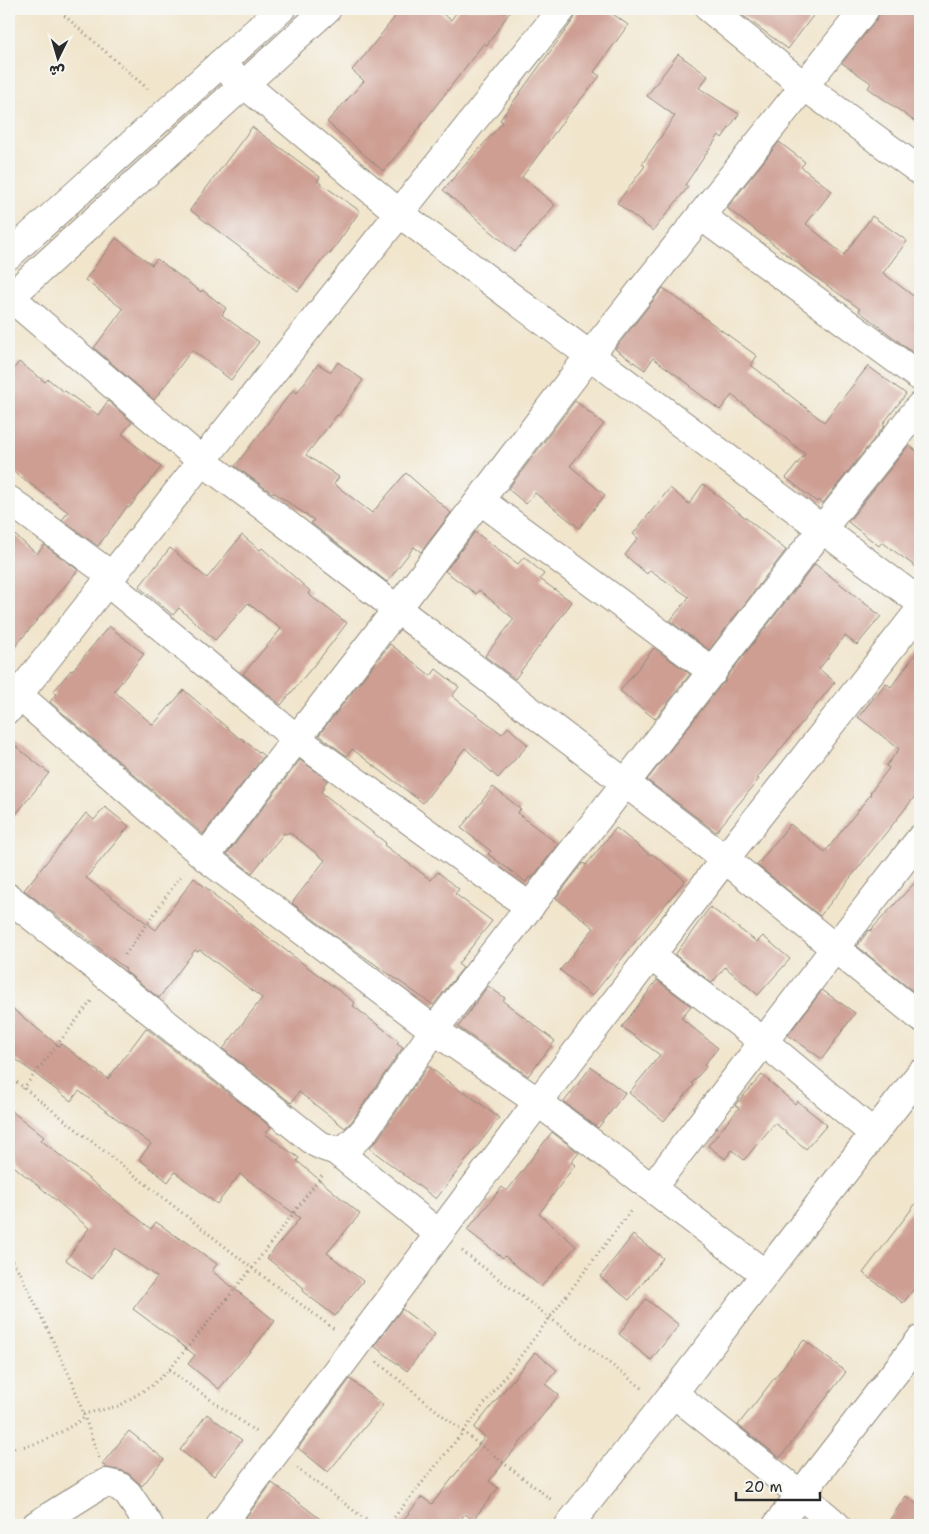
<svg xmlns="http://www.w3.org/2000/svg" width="929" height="1534" font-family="'Shantell Sans','Playpen Sans Arabic',sans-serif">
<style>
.building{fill:#ce9e93}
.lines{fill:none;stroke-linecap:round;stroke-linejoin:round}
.minor-casing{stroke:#8e887c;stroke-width:30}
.path{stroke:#8e887c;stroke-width:3;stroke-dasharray:1 4;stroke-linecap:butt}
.minor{stroke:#fff;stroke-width:28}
</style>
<rect width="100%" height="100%" fill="#f6f6f2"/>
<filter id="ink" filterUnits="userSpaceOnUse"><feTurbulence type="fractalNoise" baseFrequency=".02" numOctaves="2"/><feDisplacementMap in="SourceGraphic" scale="10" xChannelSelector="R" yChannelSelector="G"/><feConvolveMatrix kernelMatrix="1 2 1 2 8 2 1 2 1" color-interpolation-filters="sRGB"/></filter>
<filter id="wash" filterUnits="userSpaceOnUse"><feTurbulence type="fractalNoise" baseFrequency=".0096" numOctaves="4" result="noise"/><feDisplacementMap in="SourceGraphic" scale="20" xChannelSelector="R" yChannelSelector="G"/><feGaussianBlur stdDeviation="1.12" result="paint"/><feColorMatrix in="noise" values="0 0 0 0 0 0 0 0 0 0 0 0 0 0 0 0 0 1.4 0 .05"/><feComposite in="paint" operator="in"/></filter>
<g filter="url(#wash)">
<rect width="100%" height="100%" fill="#f1e5cc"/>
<g id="blocks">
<!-- building -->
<g class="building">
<path d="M 401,9 L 436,9 L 451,20 L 459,9 L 512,9 L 487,45 L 484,43 L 415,133 L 416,133 L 383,171 L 327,122 L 364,81 L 352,70 L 365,55 Z"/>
<path d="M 577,9 L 606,9 L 628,25 L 594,72 L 600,76 L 567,116 L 522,177 L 555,205 L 515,252 L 443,190 L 503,122 L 500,120 L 574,19 Z"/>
<path d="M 734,9 L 818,9 L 788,49 Z"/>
<path d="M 880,9 L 920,9 L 920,125 L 868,88 L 871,83 L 842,63 L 877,19 Z"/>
<path d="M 678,54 L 708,76 L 699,88 L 739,114 L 722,138 L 719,135 L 685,185 L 688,187 L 653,231 L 617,203 L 645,166 L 642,164 L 675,116 L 647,96 Z"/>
<path d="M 252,127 L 320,177 L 317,181 L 360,211 L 330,254 L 328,253 L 298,291 L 190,210 Z"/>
<path d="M 779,142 L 805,162 L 801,167 L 832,191 L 806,224 L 844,255 L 872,216 L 907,241 L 883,273 L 920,301 L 920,358 L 859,311 L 860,309 L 817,278 L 727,208 Z"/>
<path d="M 116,238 L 152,265 L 157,259 L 201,292 L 202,290 L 226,308 L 222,315 L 259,342 L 231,380 L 192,350 L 154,400 L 94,348 L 123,309 L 85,280 Z"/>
<path d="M 663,288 L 757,356 L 751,365 L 824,422 L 868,366 L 906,394 L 883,424 L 885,425 L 823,503 L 818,500 L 817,502 L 786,478 L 805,454 L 732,395 L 720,410 L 689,386 L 690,385 L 653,358 L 645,370 L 615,349 Z"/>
<path d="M 19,362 L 45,382 L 48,379 L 64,392 L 65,391 L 98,415 L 108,401 L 132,422 L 122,434 L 161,467 L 129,508 L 127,507 L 98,546 L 62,520 L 68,512 L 9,468 L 9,375 Z"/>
<path d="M 338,362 L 363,380 L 338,416 L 337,415 L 306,455 L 339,477 L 334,484 L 372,513 L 406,473 L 451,513 L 421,552 L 414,547 L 387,582 L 311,523 L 314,520 L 273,492 L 272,493 L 235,466 L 293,390 L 297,393 L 318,364 L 331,372 Z"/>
<path d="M 575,401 L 604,424 L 570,466 L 605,495 L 579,528 L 535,493 L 526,504 L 508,489 Z"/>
<path d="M 909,445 L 920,454 L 920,570 L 882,542 L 879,546 L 848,522 Z"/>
<path d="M 703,484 L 786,550 L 709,650 L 670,621 L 689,597 L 650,570 L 647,574 L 625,555 L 638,538 L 633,534 L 670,488 L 689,504 Z"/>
<path d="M 9,530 L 37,554 L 44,545 L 78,570 L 9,654 Z"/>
<path d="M 475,532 L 518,564 L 524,557 L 544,574 L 540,579 L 572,602 L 515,679 L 485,656 L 514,619 L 479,590 L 476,594 L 445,571 Z"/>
<path d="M 242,535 L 260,550 L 262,548 L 310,591 L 308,594 L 347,623 L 324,653 L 281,705 L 243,674 L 281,629 L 248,603 L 215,640 L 179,608 L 173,615 L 139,587 L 170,548 L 207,578 Z"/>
<path d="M 815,564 L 881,616 L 857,645 L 845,636 L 819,669 L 835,682 L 757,778 L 759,779 L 716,832 L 647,780 L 721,685 L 725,682 L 727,677 Z"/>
<path d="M 109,626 L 144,654 L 114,691 L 153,725 L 184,690 L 240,739 L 241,738 L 264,756 L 203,834 L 50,702 L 56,694 L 53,692 L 71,670 L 72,671 Z"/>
<path d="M 390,644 L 431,676 L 436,669 L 459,687 L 452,696 L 502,734 L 508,727 L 528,745 L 498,778 L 465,748 L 423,803 L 352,749 L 347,756 L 319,735 Z"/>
<path d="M 654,648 L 690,674 L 655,719 L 620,691 Z"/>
<path d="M 920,648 L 920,790 L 820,916 L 757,865 L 790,824 L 825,852 L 871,794 L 870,793 L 889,768 L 886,766 L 899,749 L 858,717 L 886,683 L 891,687 Z"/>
<path d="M 9,741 L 49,773 L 9,823 Z"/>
<path d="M 300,760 L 328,780 L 323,786 L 325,787 L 321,792 L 386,843 L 384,845 L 431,880 L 438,872 L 459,889 L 455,894 L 492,921 L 458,964 L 463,968 L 433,1005 L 342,941 L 292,903 L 325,860 L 289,832 L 287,834 L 284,833 L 252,873 L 227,854 Z"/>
<path d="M 493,787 L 521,809 L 517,813 L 558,844 L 532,878 L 530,876 L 526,882 L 488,854 L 491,851 L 461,828 Z"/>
<path d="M 105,807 L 129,826 L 86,878 L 156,930 L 194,878 L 215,895 L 214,896 L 355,1003 L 353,1006 L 399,1041 L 397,1043 L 403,1047 L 352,1121 L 345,1128 L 299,1092 L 291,1103 L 223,1049 L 262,998 L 200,950 L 198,952 L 195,950 L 159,998 L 125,971 L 126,969 L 24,890 L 86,813 L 94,820 Z"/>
<path d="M 616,828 L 650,855 L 652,854 L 685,880 L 592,996 L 560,970 L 594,928 L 556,898 L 583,863 L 586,865 Z"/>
<path d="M 920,877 L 920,997 L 857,946 L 869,930 L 870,931 Z"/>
<path d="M 710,907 L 757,942 L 763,936 L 790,959 L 758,995 L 725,967 L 712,983 L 675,955 Z"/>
<path d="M 657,980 L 691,1006 L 681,1018 L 718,1048 L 704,1065 L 706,1067 L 692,1083 L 694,1085 L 664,1121 L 629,1093 L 660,1055 L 622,1027 Z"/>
<path d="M 488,986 L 505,998 L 503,1001 L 555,1041 L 528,1076 L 458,1027 Z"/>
<path d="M 822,990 L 855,1013 L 822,1059 L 788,1035 Z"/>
<path d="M 9,1006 L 59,1046 L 61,1044 L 108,1079 L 146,1028 L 271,1127 L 265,1134 L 299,1158 L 297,1161 L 360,1214 L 327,1253 L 363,1281 L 335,1316 L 302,1291 L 304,1288 L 267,1258 L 300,1218 L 240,1174 L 217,1204 L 175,1172 L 168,1182 L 139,1159 L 151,1144 L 79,1091 L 71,1101 L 9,1054 Z"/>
<path d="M 428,1066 L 463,1093 L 464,1091 L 499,1118 L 436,1199 L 369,1148 L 377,1140 Z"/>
<path d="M 591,1067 L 625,1093 L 598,1128 L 564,1102 Z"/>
<path d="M 762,1075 L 795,1104 L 797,1101 L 827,1125 L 806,1149 L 775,1123 L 744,1160 L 732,1150 L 725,1159 L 708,1146 L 739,1108 L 735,1105 Z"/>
<path d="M 9,1109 L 44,1137 L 41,1140 L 151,1229 L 156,1222 L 183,1241 L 184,1240 L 217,1264 L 212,1271 L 275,1321 L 219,1389 L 188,1364 L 195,1355 L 133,1309 L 157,1277 L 115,1248 L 92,1279 L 66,1260 L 89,1228 L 28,1177 L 28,1178 L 9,1162 Z"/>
<path d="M 552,1132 L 579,1153 L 571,1162 L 575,1165 L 539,1214 L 576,1246 L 541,1287 L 505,1256 L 503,1258 L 467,1230 L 502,1187 L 507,1191 Z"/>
<path d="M 920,1198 L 920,1281 L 903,1303 L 863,1273 Z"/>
<path d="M 633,1235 L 663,1258 L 629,1300 L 600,1277 Z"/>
<path d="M 646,1299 L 679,1325 L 651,1360 L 619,1334 Z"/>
<path d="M 402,1309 L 435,1334 L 407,1371 L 374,1346 Z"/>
<path d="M 804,1340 L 846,1372 L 780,1458 L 738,1425 Z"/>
<path d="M 535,1352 L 557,1370 L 545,1384 L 559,1395 L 489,1481 L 498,1488 L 473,1520 L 465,1514 L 457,1524 L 458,1525 L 399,1525 L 422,1497 L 432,1504 L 485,1437 L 474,1428 Z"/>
<path d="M 350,1379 L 383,1405 L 328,1472 L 298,1448 Z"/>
<path d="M 207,1414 L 242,1440 L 214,1476 L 180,1450 Z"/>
<path d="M 129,1431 L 164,1459 L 142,1486 L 129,1474 L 123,1471 L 107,1468 L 102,1464 Z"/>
<path d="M 272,1483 L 306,1508 L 328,1525 L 240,1525 Z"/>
<path d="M 906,1496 L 920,1506 L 920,1525 L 886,1525 Z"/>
</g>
</g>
</g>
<g filter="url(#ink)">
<use href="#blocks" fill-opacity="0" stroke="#8e887c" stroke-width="1"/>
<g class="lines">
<!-- minor casing -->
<g class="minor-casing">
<g id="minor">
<path d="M 710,9 L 804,86 L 920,171"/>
<path d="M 220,64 L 399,213 L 920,602"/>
<path d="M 701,216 L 920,377"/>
<path d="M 9,255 L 281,9"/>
<path d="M 9,296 L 202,461 L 263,506 L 397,609 L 725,859 L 920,1017"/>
<path d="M 9,298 L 327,9"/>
<path d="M 9,500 L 112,576"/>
<path d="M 480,500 L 713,672"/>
<path d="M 107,582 L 297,739 L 530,907"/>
<path d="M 9,687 L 205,857 L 434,1030 L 538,1102 L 765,1274"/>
<path d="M 9,709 L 18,695 L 202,461 L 562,9"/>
<path d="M 205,857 L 397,609 L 590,355 L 804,86 L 865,9"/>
<path d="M 9,898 L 316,1143 C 342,1156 345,1150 364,1131 L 434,1030 L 823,528 L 920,406"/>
<path d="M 651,956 L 763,1041 L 874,1134"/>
<path d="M 335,1150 L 439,1234"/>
<path d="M 652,1188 L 835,948 L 920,839"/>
<path d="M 673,1393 L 801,1495 L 836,1525"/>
<path d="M 36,1525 L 95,1488 L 106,1483 L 119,1486 L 128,1494 L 149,1525"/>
<path d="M 221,1525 L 538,1102 L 725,859 L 920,610"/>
<path d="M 569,1525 L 664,1405 L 920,1074"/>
<path d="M 777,1525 L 920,1340"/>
</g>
</g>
<!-- path -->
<g class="path">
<path d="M 57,9 L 149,90"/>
<path d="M 125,955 L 182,874"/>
<path d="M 9,1076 L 252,1268 L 334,1329"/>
<path d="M 23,1089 L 92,1000"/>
<path d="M 462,1251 L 642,1388"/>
<path d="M 9,1257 L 21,1274 L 72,1381 L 99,1458"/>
<path d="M 377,1362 L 463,1432 L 553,1501"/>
<path d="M 169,1370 L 256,1432"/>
<path d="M 83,1414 L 119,1406 L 151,1386 L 169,1370 L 252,1268 L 322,1175"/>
<path d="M 9,1448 C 40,1447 58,1434 84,1418"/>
<path d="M 297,1468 L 373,1525"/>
<path d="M 388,1525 L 463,1432 L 632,1209"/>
</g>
<!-- minor -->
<use href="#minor" class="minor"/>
</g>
</g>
<!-- margin -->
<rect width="929" height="1534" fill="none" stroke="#f6f6f2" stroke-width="30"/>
<!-- north arrow -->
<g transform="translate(58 58) rotate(185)" stroke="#f6f6f2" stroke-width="4" paint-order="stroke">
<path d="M0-4L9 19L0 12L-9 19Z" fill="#2b2b2b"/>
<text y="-8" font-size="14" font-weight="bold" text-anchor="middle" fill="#2b2b2b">ش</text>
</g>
<!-- scale -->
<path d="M736 1492v8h84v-8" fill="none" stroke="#2b2b2b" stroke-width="2.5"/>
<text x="744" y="1492" font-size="15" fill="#2b2b2b" stroke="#f6f6f2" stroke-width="4" paint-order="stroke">20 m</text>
</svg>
